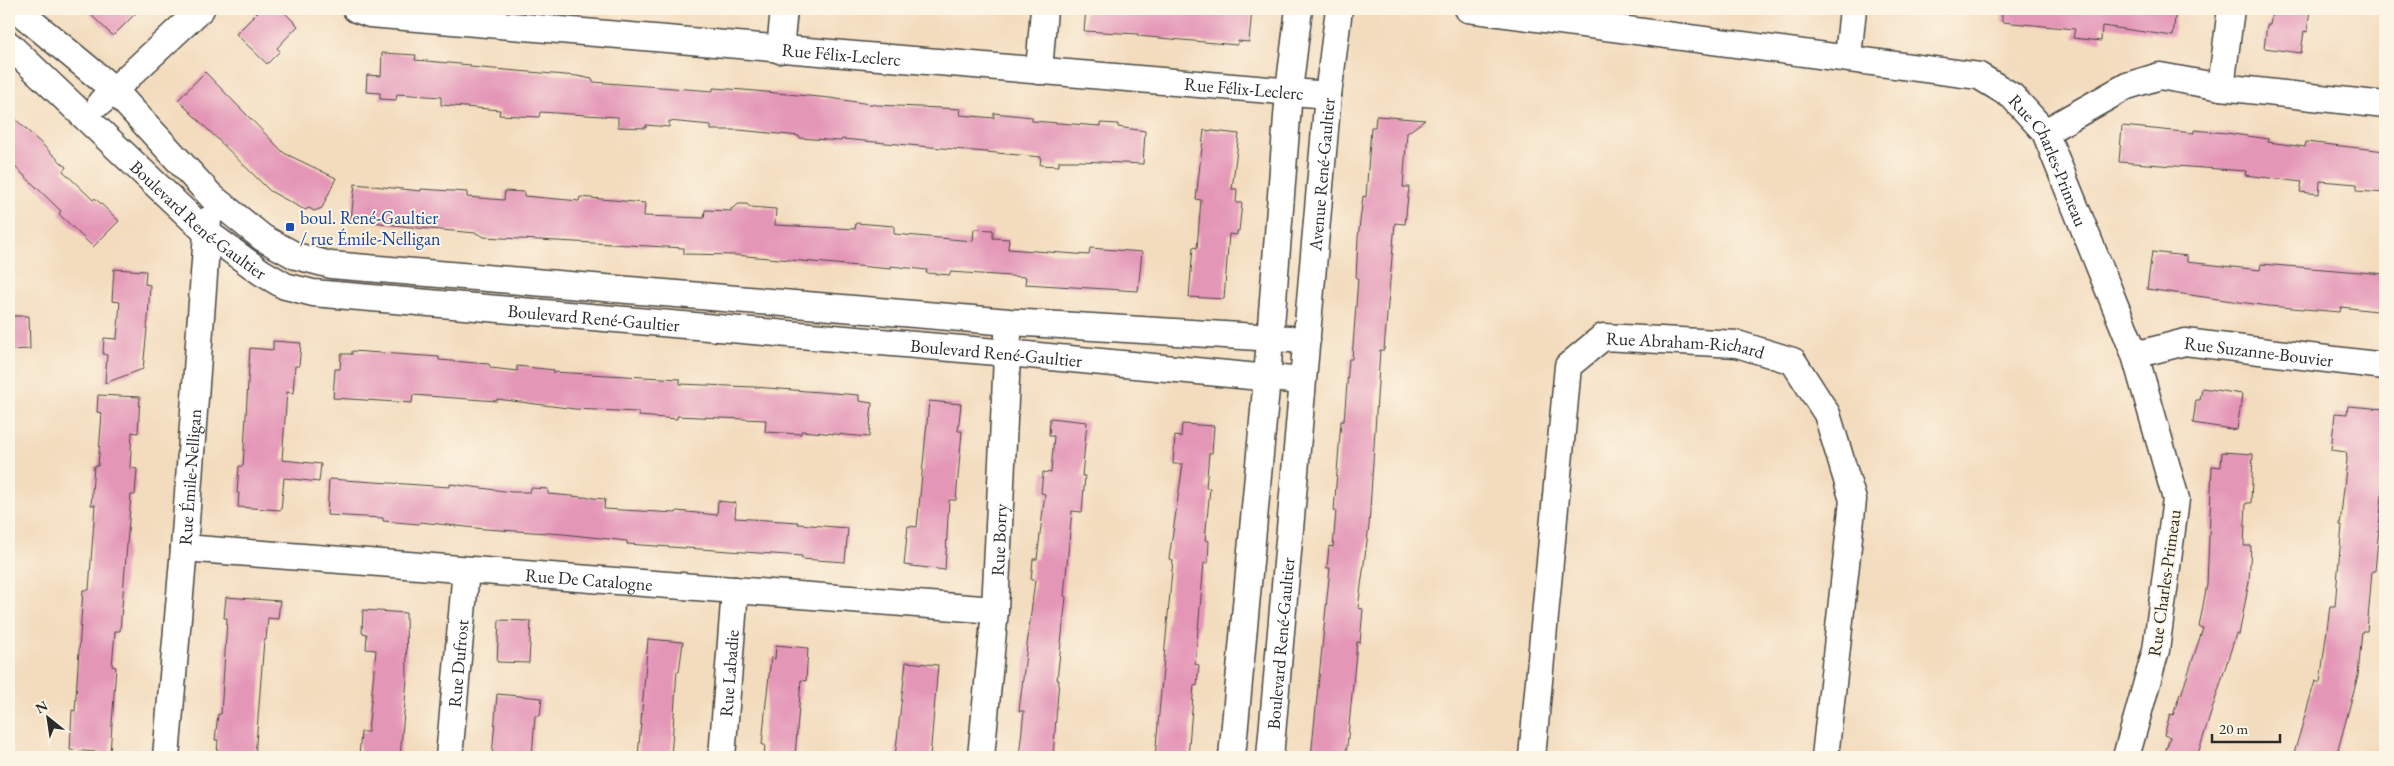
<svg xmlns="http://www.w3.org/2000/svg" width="2394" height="766" font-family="'EB Garamond',serif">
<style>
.building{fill:#e496b7}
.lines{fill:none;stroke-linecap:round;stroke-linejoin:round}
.minor-casing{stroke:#494641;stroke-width:29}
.minor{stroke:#fff;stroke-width:26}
.transit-dot{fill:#1a4fb4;stroke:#fcf5e5;stroke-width:2}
.labels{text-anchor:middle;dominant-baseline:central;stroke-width:4;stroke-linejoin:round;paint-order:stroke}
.street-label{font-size:18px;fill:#2b2b2b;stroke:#fcf5e5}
.transit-label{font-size:18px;fill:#164399;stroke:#fcf5e5;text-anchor:start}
</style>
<rect width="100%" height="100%" fill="#fcf5e5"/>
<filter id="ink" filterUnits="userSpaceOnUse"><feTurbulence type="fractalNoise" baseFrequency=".02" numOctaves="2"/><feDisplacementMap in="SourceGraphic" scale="10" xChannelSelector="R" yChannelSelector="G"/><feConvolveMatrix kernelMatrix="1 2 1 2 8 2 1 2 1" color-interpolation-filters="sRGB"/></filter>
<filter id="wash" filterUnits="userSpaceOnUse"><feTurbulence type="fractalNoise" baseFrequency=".0096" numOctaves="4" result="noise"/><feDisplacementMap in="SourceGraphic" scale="20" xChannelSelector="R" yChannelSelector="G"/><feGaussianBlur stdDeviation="1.12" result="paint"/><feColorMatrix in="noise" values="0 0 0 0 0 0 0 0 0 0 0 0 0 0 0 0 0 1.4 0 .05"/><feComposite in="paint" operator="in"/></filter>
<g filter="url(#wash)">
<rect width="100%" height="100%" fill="#f3dcbe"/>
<g id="blocks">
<!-- building -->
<g class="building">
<path d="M 85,9 L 140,9 L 113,36 Z"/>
<path d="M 261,9 L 281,9 L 298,26 L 277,48 L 280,51 L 267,64 L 236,34 Z"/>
<path d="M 1086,9 L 1252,9 L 1249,42 L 1238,41 L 1237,45 L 1138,36 L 1138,34 L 1084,31 Z"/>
<path d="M 2002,9 L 2176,9 L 2173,36 L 2102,26 L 2101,41 L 2073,38 L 2075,29 L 2002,22 Z"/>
<path d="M 2275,9 L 2310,9 L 2307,32 L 2304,31 L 2301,53 L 2264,48 L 2267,25 L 2270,25 L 2272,13 L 2274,14 Z"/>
<path d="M 382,53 L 416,55 L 415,60 L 471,65 L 470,67 L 577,76 L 592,79 L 593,82 L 713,91 L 713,88 L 744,90 L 830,98 L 876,105 L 961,109 L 960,115 L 994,118 L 994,113 L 1032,117 L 1032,121 L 1100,126 L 1100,123 L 1118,124 L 1118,127 L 1145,131 L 1143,164 L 1081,161 L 1059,161 L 1059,166 L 1040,165 L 1041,157 L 842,139 L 841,141 L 799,138 L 799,136 L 739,130 L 711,130 L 711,125 L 669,121 L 669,127 L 646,125 L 646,128 L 618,127 L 618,117 L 540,112 L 539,117 L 499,115 L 500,110 L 441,105 L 441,97 L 397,94 L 396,100 L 380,99 L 380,93 L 366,92 L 367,75 L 381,76 Z"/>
<path d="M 205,72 L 284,153 L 336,178 L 322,208 L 314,211 L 309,208 L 305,210 L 270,191 L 178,100 Z"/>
<path d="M 9,113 L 66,167 L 63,171 L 93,200 L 95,198 L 119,221 L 93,247 L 59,214 L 61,211 L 9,161 Z"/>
<path d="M 1376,116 L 1425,120 L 1407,133 L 1403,187 L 1409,187 L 1405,224 L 1395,223 L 1384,350 L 1380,350 L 1369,526 L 1358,608 L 1363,609 L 1360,643 L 1357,642 L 1346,757 L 1311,757 L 1330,568 L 1327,568 L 1329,546 L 1333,547 L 1336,511 L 1334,511 L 1341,421 L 1344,421 L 1349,359 L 1352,359 L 1358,278 L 1356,278 L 1358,238 L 1363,196 L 1366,197 L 1371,127 L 1375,127 Z"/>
<path d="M 2122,126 L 2194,133 L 2194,130 L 2226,133 L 2269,139 L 2268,142 L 2305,147 L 2306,142 L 2385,151 L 2385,193 L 2357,191 L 2357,184 L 2320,181 L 2319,194 L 2300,192 L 2302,182 L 2245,175 L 2246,171 L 2119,162 Z"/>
<path d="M 1204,130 L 1239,134 L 1232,189 L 1237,189 L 1236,203 L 1242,203 L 1239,231 L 1237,231 L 1237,235 L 1229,234 L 1224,299 L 1189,297 L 1193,247 L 1197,248 L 1201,200 L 1196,199 Z"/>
<path d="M 355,184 L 421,191 L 421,189 L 467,192 L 467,197 L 504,200 L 505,191 L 524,192 L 524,196 L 579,201 L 580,197 L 645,203 L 644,216 L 704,218 L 705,210 L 731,211 L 731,209 L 739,204 L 747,204 L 750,207 L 776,209 L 775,225 L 855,229 L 856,223 L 894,226 L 894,234 L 973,241 L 974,229 L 993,230 L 993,238 L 1009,239 L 1008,249 L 1089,255 L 1090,248 L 1142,252 L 1138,291 L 1025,284 L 1026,277 L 950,272 L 950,275 L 926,273 L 927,270 L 891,266 L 891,269 L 735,255 L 684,254 L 684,248 L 484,237 L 476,233 L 418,228 L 351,219 Z"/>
<path d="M 2152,252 L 2187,256 L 2187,262 L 2260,270 L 2261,264 L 2385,274 L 2385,312 L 2341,307 L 2340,312 L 2268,306 L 2147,289 Z"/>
<path d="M 114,269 L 146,271 L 145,284 L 150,285 L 148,319 L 143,369 L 105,383 L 107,355 L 103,354 L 104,338 L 117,339 L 120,302 L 112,301 Z"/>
<path d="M 9,316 L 29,316 L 30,349 L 9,350 Z"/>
<path d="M 273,341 L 301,343 L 299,366 L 295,366 L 293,393 L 287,392 L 282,460 L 321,464 L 319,482 L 284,478 L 281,510 L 238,507 L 239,493 L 237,493 L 239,466 L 243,466 L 250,348 L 273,350 Z"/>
<path d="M 352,351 L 439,357 L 439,360 L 489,364 L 491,368 L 517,371 L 517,366 L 554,370 L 553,372 L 680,379 L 680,384 L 754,387 L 859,395 L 859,401 L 872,403 L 869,437 L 801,431 L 801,434 L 765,432 L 766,420 L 677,416 L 677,419 L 639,416 L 639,412 L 575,409 L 497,399 L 497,401 L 413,395 L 412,403 L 333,398 L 335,369 L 340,369 L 341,354 L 352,354 Z"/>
<path d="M 2202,388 L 2242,394 L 2237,430 L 2193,423 L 2196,400 L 2200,400 Z"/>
<path d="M 98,395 L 140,397 L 138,433 L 132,432 L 130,468 L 137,469 L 135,495 L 131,495 L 120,631 L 115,631 L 112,666 L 116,667 L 110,753 L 70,750 L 72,710 L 75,711 L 83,590 L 89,590 L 95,505 L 91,505 L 94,466 L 98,466 L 102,413 L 97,412 Z"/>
<path d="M 929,401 L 961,404 L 958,431 L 962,431 L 956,500 L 949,500 L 945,570 L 904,565 L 908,526 L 917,527 Z"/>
<path d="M 2348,406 L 2385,409 L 2383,474 L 2384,474 L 2375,571 L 2372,571 L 2367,631 L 2362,631 L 2358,676 L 2336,757 L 2293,757 L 2315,681 L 2320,683 L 2330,606 L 2335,606 L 2342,525 L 2340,525 L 2347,459 L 2346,452 L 2331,450 L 2335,413 L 2347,414 Z"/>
<path d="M 1050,418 L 1087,422 L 1082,476 L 1085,476 L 1082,512 L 1072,511 L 1064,596 L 1066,597 L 1057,680 L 1059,680 L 1053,757 L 1019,757 L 1024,711 L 1019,711 L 1035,580 L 1031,580 L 1033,559 L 1037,559 L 1045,494 L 1041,493 L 1043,472 L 1051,473 L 1054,436 L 1049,436 Z"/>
<path d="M 1182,424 L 1214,426 L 1212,453 L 1209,453 L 1206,488 L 1210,488 L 1205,540 L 1209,541 L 1208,563 L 1204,563 L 1195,664 L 1199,665 L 1197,686 L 1194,685 L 1188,757 L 1155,757 L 1173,560 L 1169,559 L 1183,464 L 1173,464 L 1175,436 L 1181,437 Z"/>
<path d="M 2222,452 L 2253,454 L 2251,503 L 2246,503 L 2244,546 L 2251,546 L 2249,582 L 2239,635 L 2236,634 L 2197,757 L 2179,757 L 2165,753 L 2170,737 L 2164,735 L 2170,714 L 2173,715 L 2180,694 L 2181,695 L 2203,628 L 2199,627 L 2207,584 L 2212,466 L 2221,467 Z"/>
<path d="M 329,479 L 450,487 L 450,484 L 512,492 L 530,492 L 531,488 L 548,489 L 548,494 L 605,499 L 604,509 L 676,513 L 677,511 L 717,515 L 718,501 L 736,503 L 735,518 L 798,522 L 798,524 L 848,528 L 845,562 L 802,559 L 802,556 L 627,544 L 627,541 L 563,534 L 485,529 L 420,522 L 419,524 L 383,521 L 383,518 L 327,515 Z"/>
<path d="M 226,597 L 280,601 L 278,619 L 268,618 L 266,640 L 264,640 L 255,757 L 217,754 L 218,740 L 215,740 L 218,714 L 221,714 L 226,637 L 227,618 L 224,618 Z"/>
<path d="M 363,610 L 406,613 L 407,680 L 400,757 L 359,757 L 361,732 L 368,732 L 376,650 L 366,649 L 367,634 L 362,633 Z"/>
<path d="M 499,620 L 531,621 L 529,663 L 497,662 Z"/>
<path d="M 648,639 L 683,642 L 679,672 L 677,671 L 671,757 L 638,757 Z"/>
<path d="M 776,645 L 808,648 L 806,681 L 801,680 L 795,757 L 764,757 L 765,745 L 762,745 L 766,702 L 771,658 L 775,659 Z"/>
<path d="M 906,662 L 938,665 L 930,757 L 895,757 Z"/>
<path d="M 497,694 L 542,698 L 540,716 L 535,716 L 532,757 L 492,757 Z"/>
</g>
</g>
</g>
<g filter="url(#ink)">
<use href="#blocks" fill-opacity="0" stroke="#494641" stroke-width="1"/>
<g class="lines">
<!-- minor casing -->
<g class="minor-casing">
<g id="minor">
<path d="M 16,9 L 113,89 L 212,197 L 263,238 L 296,256 L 331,265 L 1009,322 L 1307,340"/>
<path id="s1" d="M 356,9 L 370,14 L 1328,95"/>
<path id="s2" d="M 1468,9 L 1979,76 L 2012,96 L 2045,132 L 2135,355 L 2176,499 L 2156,650 L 2126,757"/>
<path id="s3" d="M 9,45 L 206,232 L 261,272 L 285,286 L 313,293 L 1008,353 L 1302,381"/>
<path d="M 780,50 L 784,9"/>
<path d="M 1848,57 L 1853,9"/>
<path d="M 1039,71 L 1044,9"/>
<path d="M 2221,87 L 2231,9"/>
<path d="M 101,102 L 201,9"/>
<path d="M 2045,132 L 2127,86 L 2160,76 L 2221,87 L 2385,105"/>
<path id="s4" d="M 2135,355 L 2185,342 L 2385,366"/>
<path id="s5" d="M 184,548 L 995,610"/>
<path id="s6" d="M 166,757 L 184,548 L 208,220"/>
<path id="s7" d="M 449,757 L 466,570"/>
<path id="s8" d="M 722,757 L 735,590"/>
<path id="s9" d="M 981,757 L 995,610 L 1008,336"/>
<path d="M 1232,757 L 1267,378 L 1289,91 L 1299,9"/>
<path id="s10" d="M 1270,757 L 1328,95 L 1339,9"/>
<path id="s11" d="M 1532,757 L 1568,366 L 1603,337 L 1737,344 L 1793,361 L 1827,414 L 1853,500 L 1825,757"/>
</g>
</g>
<!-- minor -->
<use href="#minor" class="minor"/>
</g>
</g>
<!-- markers -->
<rect class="transit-dot" x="285" y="222" width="10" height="10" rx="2.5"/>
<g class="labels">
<!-- street labels -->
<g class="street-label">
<text stroke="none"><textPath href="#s1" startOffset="488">Rue Félix-Leclerc</textPath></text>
<text stroke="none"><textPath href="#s1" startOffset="892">Rue Félix-Leclerc</textPath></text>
<text stroke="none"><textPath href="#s2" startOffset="629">Rue Charles-Primeau</textPath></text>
<text stroke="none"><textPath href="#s10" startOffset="585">Avenue René-Gaultier</textPath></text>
<text stroke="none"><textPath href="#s3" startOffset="258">Boulevard René-Gaultier</textPath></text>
<text stroke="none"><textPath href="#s3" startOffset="678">Boulevard René-Gaultier</textPath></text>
<text stroke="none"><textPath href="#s11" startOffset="521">Rue Abraham-Richard</textPath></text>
<text stroke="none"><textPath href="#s3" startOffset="1082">Boulevard René-Gaultier</textPath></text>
<text stroke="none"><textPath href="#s4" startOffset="126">Rue Suzanne-Bouvier</textPath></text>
<text stroke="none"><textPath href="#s6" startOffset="281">Rue Émile-Nelligan</textPath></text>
<text stroke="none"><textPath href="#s9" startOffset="218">Rue Borry</textPath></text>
<text stroke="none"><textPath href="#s5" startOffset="406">Rue De Catalogne</textPath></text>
<text transform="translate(2164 583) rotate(-82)">Rue Charles-Primeau</text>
<text stroke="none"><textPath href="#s10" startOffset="114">Boulevard René-Gaultier</textPath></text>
<text stroke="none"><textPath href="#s7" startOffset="94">Rue Dufrost</textPath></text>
<text stroke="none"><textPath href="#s8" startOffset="84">Rue Labadie</textPath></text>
</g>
<!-- transit labels -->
<g class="transit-label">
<text x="300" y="217">boul. René-Gaultier<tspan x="300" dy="21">/ rue Émile-Nelligan</tspan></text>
</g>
</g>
<!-- margin -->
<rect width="2394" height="766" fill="none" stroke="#fcf5e5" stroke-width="30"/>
<!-- north arrow -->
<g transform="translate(48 718) rotate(330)" stroke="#fcf5e5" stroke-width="4" paint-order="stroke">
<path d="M0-4L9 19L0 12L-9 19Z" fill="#2b2b2b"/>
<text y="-8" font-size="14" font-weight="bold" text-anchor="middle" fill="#2b2b2b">N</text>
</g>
<!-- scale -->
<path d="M2212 734v8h68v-8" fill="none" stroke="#2b2b2b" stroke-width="2.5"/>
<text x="2219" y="734" font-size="15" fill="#2b2b2b" stroke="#fcf5e5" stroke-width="4" paint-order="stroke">20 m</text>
</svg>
